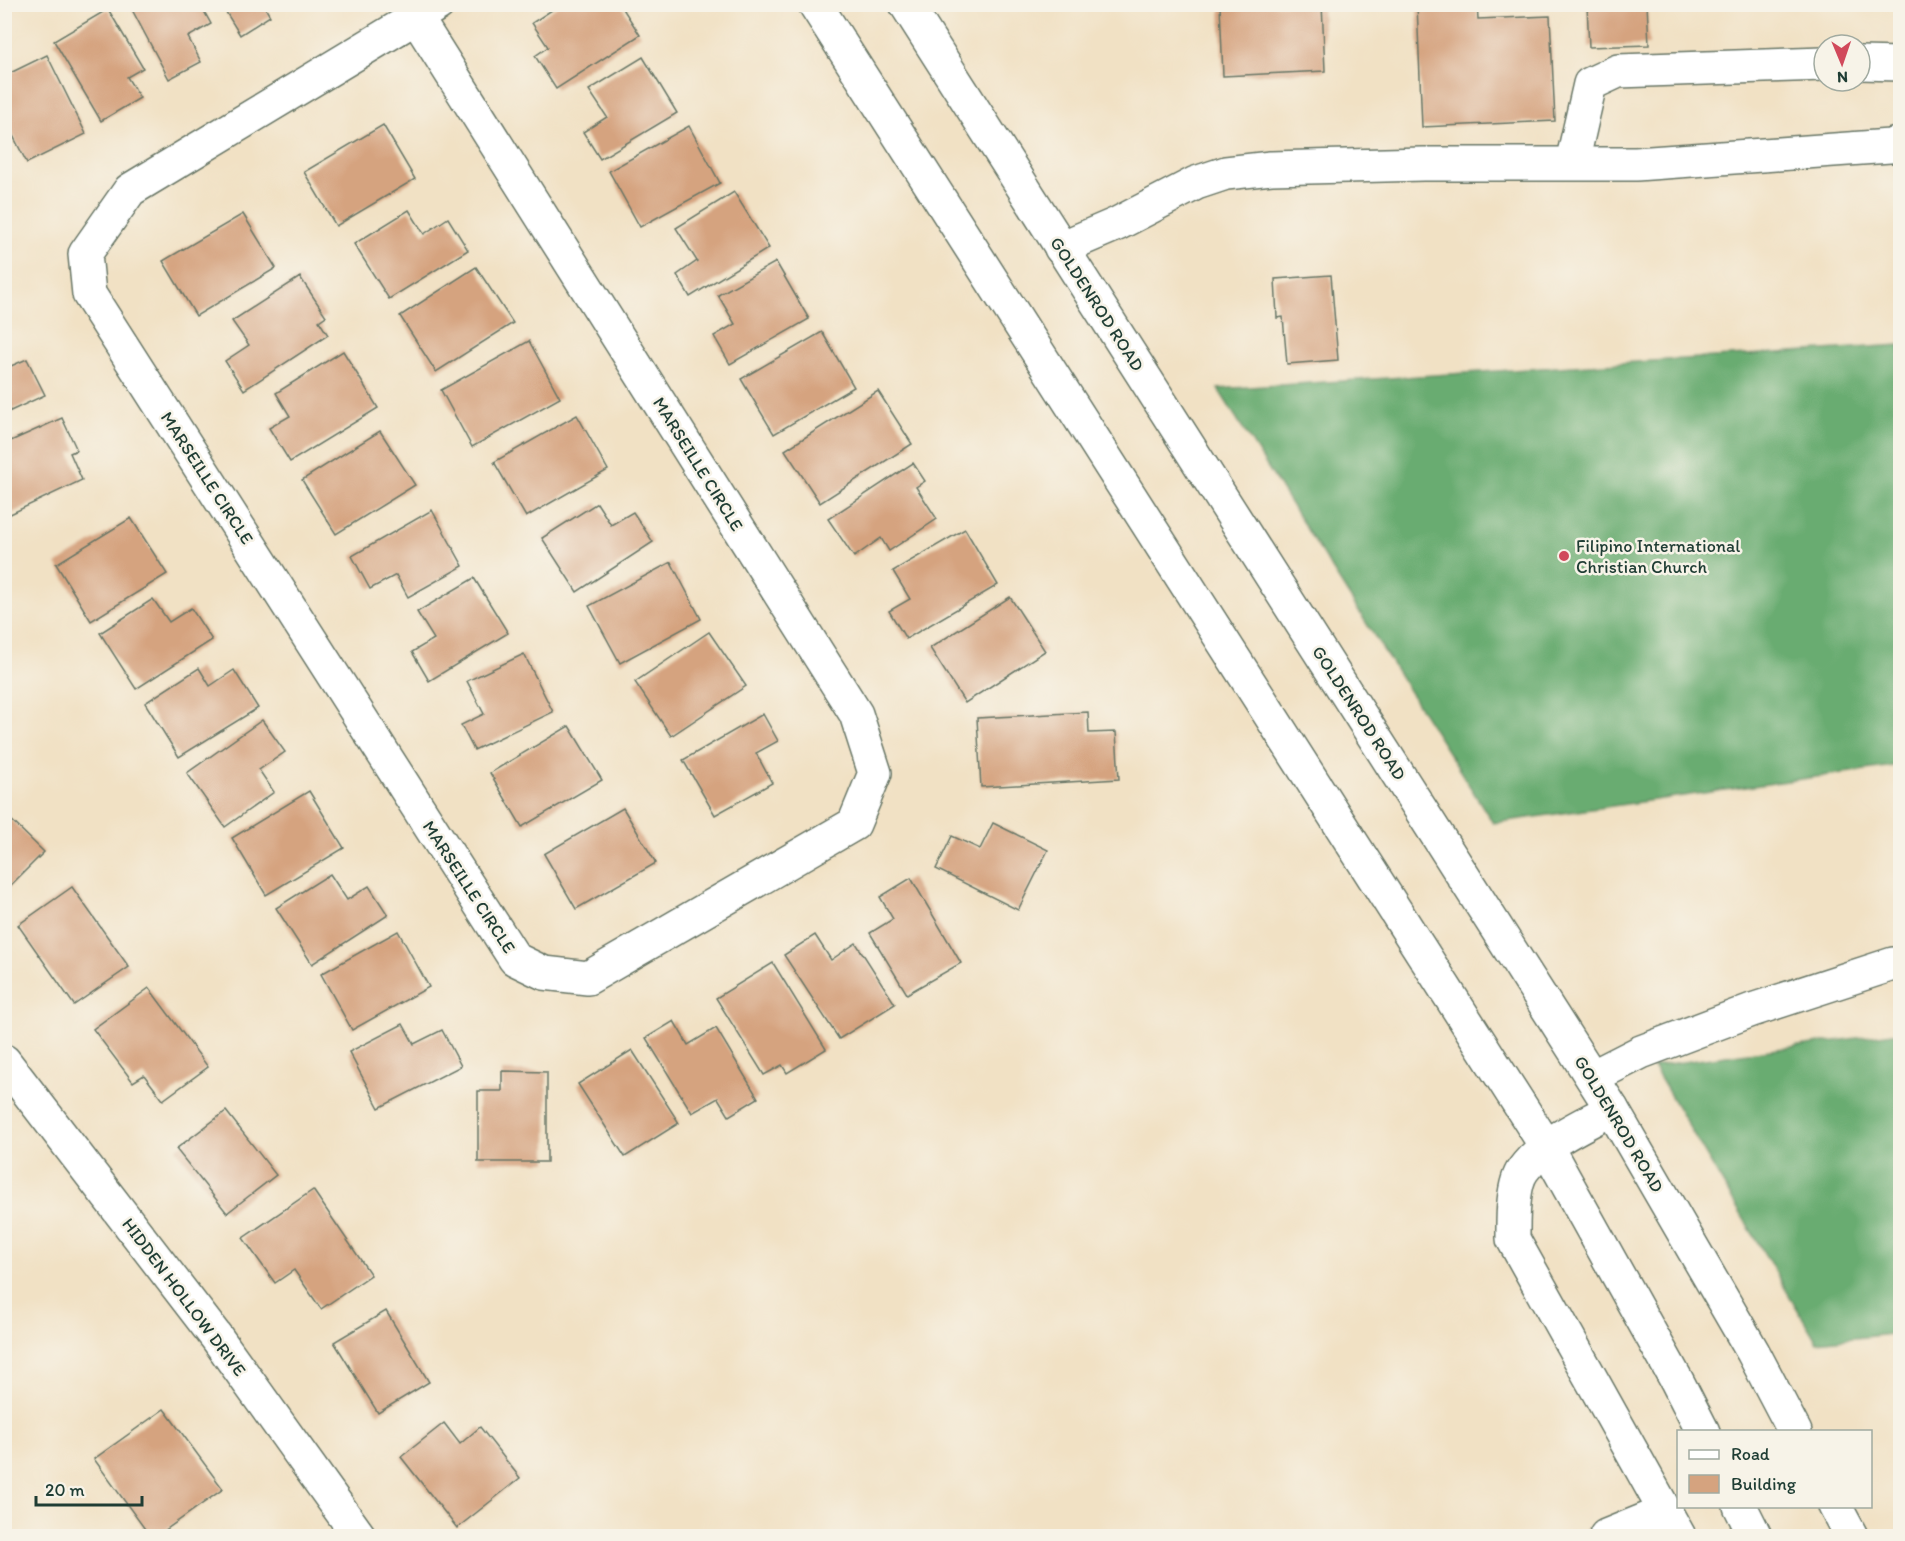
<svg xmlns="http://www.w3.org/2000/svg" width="1905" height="1541" font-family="Itim,sans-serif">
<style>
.forest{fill:#69ac71;stroke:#447452;stroke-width:1.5}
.building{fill:#d5a37f}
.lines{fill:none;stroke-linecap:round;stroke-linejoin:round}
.minor-casing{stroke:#687666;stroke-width:36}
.major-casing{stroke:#687666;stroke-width:36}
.minor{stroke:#fff;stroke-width:33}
.major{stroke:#fff;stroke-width:33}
.poi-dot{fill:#d1495b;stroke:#f7f3e8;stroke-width:2}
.labels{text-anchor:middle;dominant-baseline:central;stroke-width:5;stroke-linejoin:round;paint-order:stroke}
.street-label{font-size:18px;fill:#1f3d34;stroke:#f7f3e8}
.poi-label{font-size:18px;fill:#1f3d34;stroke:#f7f3e8;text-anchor:start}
</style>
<rect width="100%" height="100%" fill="#f7f3e8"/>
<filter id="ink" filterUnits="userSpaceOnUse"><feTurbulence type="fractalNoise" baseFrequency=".0167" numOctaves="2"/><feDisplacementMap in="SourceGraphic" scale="12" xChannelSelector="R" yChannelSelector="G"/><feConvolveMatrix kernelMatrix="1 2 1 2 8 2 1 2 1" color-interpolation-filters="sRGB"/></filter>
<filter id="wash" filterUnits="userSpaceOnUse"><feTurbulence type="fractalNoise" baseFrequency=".008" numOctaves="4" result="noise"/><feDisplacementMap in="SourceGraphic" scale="24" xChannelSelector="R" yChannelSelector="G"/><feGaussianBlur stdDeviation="1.35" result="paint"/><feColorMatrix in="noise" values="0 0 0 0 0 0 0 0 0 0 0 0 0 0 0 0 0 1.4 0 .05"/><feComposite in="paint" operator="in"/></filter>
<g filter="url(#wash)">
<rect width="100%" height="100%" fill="#f1e1c4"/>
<!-- forest -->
<g class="forest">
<path d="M 1900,345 L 1900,765 L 1493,823 L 1218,389 Z"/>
<path d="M 1900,1032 L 1900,1333 L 1817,1342 L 1653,1066 Z"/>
</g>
<g id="blocks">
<!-- building -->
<g class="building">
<path d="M 129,4 L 200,4 L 211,24 L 188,37 L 201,62 L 169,79 Z"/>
<path d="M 221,4 L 263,4 L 270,16 L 240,35 Z"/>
<path d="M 561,4 L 620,4 L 640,35 L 556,89 L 535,56 L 548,47 L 532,23 Z"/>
<path d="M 1322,4 L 1325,71 L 1223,76 L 1220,5 Z"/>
<path d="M 1417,4 L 1477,4 L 1478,19 L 1550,16 L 1555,121 L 1422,127 Z"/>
<path d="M 1647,4 L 1649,45 L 1589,47 L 1587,5 Z"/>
<path d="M 108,9 L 143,68 L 127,77 L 140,98 L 101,121 L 54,41 Z"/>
<path d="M 47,55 L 86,134 L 27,163 L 4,118 L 4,76 Z"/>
<path d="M 643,57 L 677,113 L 600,159 L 583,132 L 607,117 L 589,90 Z"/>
<path d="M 383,125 L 415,179 L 336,226 L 304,172 Z"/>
<path d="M 689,126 L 720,183 L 640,227 L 609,171 Z"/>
<path d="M 734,192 L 769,248 L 690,297 L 677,275 L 697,261 L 676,228 Z"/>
<path d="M 409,210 L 424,234 L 448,218 L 468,250 L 389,299 L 354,244 Z"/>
<path d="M 243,214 L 276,268 L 196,316 L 163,261 Z"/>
<path d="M 776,262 L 809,319 L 730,364 L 714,336 L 735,324 L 718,295 Z"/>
<path d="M 476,267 L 513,323 L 436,372 L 400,316 Z"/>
<path d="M 1331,275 L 1338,360 L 1287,364 L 1283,317 L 1277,318 L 1275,279 Z"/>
<path d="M 300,277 L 326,316 L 319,321 L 328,335 L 244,390 L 225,361 L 249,345 L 232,321 Z"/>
<path d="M 822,332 L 854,387 L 774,434 L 741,379 Z"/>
<path d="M 529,341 L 560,398 L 472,447 L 441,390 Z"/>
<path d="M 343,351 L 378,408 L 290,462 L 269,428 L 290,416 L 276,393 Z"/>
<path d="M 27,359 L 45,395 L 4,414 L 4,369 Z"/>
<path d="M 878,391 L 912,444 L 820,503 L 785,450 Z"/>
<path d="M 577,415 L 608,470 L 526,517 L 494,462 Z"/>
<path d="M 62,418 L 77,450 L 70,453 L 82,480 L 4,517 L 4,444 Z"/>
<path d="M 380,431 L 415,485 L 336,534 L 302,480 Z"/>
<path d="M 913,463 L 925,481 L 916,487 L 937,519 L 889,551 L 881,538 L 854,557 L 828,519 Z"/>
<path d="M 597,503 L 611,525 L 633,512 L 653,542 L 577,592 L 542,538 Z"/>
<path d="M 432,510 L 463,566 L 408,597 L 396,575 L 370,589 L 352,556 Z"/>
<path d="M 131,518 L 167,574 L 91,621 L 56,564 Z"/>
<path d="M 965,529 L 998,585 L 906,639 L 889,611 L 910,599 L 893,571 Z"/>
<path d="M 671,562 L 701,619 L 620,663 L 589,606 Z"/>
<path d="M 474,578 L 508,633 L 429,681 L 412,652 L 434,639 L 417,612 Z"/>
<path d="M 1010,597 L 1045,651 L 965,703 L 930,648 Z"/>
<path d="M 153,599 L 169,622 L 191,608 L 212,640 L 136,689 L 100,633 Z"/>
<path d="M 709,632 L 746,686 L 671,736 L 635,682 Z"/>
<path d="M 524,654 L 553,712 L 474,750 L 461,725 L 484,714 L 467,681 Z"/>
<path d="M 199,668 L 210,686 L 234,670 L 258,708 L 179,757 L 145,703 Z"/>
<path d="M 1088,712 L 1089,733 L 1116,732 L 1119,779 L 981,787 L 977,718 Z"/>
<path d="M 763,714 L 778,741 L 756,753 L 772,783 L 715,815 L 683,760 Z"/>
<path d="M 262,720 L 285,752 L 259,770 L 274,792 L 225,827 L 187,773 Z"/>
<path d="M 569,726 L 602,780 L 522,827 L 490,773 Z"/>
<path d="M 309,791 L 344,848 L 266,895 L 232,838 Z"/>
<path d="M 623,808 L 656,863 L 576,909 L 544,854 Z"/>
<path d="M 4,813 L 44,852 L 4,892 Z"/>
<path d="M 993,823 L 1048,850 L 1018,910 L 936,869 L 952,836 L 980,849 Z"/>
<path d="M 330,874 L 347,900 L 369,886 L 388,915 L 312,964 L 276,908 Z"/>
<path d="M 911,878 L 961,963 L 907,994 L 870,933 L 893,919 L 880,897 Z"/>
<path d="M 72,887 L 129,967 L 74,1005 L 18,925 Z"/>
<path d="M 398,931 L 429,987 L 352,1030 L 321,974 Z"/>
<path d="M 815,935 L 831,960 L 856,943 L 895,1004 L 839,1039 L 784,955 Z"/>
<path d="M 773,963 L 826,1049 L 787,1073 L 782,1065 L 764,1075 L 716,998 Z"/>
<path d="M 149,988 L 208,1067 L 163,1100 L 144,1075 L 133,1082 L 93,1029 Z"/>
<path d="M 674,1021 L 688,1045 L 716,1028 L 758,1098 L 729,1116 L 718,1098 L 692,1113 L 646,1038 Z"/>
<path d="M 403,1024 L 414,1044 L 442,1030 L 461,1066 L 379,1108 L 349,1052 Z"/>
<path d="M 632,1050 L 679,1123 L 625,1157 L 578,1084 Z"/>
<path d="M 502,1071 L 547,1072 L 547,1162 L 478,1162 L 478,1091 L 502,1091 Z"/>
<path d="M 226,1111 L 276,1175 L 227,1213 L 176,1149 Z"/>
<path d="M 313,1190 L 371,1275 L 321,1309 L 294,1270 L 275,1283 L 243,1238 Z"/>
<path d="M 386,1311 L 429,1382 L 378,1413 L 334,1342 Z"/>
<path d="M 164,1409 L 223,1489 L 157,1536 L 150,1536 L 94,1459 Z"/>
<path d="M 444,1423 L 460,1444 L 480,1427 L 520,1478 L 457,1528 L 401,1457 Z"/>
</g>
</g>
</g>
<g filter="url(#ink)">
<use href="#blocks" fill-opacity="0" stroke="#687666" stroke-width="1.5"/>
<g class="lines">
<!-- minor casing -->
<g class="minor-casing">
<g id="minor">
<path d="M 417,19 L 856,714 L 875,773 L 854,824 L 588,978 L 544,973 L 515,959 L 89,294 L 85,254 L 130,190 L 438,4"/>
<path d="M 1860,63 L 1900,64"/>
<path d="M 1572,163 L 1590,84 L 1618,71 L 1824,64"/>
<path d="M 1061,248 L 1117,224 L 1196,183 L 1226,173 L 1271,168 L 1423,164 L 1636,164 L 1890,146 L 1900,143"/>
<path d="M 4,1061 L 217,1338 L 359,1536"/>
<path d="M 1592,1077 L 1641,1052 L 1752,1010 L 1893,964"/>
<path d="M 1612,1109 C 1582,1126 1544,1141 1523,1170 C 1512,1185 1513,1221 1513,1239 L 1679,1536"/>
<path d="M 1606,1536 L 1665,1512"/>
</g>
</g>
<!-- major casing -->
<g class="major-casing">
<g id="major">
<path d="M 815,4 L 1546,1146 L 1677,1381 L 1703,1432"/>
<path d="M 906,4 L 1612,1109 L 1753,1352 L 1795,1432"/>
<path d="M 1740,1506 L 1755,1536"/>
<path d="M 1835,1506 L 1851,1536"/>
</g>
</g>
<!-- minor -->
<use href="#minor" class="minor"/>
<!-- major -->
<use href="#major" class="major"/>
</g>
</g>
<!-- markers -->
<circle class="poi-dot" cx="1564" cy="556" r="6"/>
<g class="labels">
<!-- street labels -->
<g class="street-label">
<text transform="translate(1097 304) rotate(57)">GOLDENROD ROAD</text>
<text transform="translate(698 464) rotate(58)">MARSEILLE CIRCLE</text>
<text transform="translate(207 478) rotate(57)">MARSEILLE CIRCLE</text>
<text transform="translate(1359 713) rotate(57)">GOLDENROD ROAD</text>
<text transform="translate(469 887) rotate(57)">MARSEILLE CIRCLE</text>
<text transform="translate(1619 1124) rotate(59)">GOLDENROD ROAD</text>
<text transform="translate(184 1297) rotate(53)">HIDDEN HOLLOW DRIVE</text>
</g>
<!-- poi labels -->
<g class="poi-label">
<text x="1576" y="546">Filipino International<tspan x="1576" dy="21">Christian Church</tspan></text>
</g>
</g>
<!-- margin -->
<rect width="1905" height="1541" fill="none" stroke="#f7f3e8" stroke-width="24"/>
<!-- legend -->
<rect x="1677" y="1430" width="195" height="78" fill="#f7f3e8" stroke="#a1aaa0" stroke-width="1.5"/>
<rect x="1689" y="1450" width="30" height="9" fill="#ffffff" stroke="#a1aaa0" stroke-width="1.5"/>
<text x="1731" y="1460" font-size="18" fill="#1f3d34">Road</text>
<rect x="1689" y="1475" width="30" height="18" fill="#d5a37f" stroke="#a1aaa0" stroke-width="1.5"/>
<text x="1731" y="1490" font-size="18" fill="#1f3d34">Building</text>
<!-- north arrow -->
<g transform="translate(1842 63) rotate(178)"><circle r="28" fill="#f7f3e8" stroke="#a1aaa0" stroke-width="1.5"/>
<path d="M0-4.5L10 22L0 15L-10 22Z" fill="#d1495b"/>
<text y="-9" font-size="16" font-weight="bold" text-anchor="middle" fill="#1f3d34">N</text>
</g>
<!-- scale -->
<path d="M36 1496v9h106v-9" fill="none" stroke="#1f3d34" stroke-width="3"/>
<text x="45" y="1496" font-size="18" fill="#1f3d34" stroke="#f7f3e8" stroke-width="4.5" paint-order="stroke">20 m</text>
</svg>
